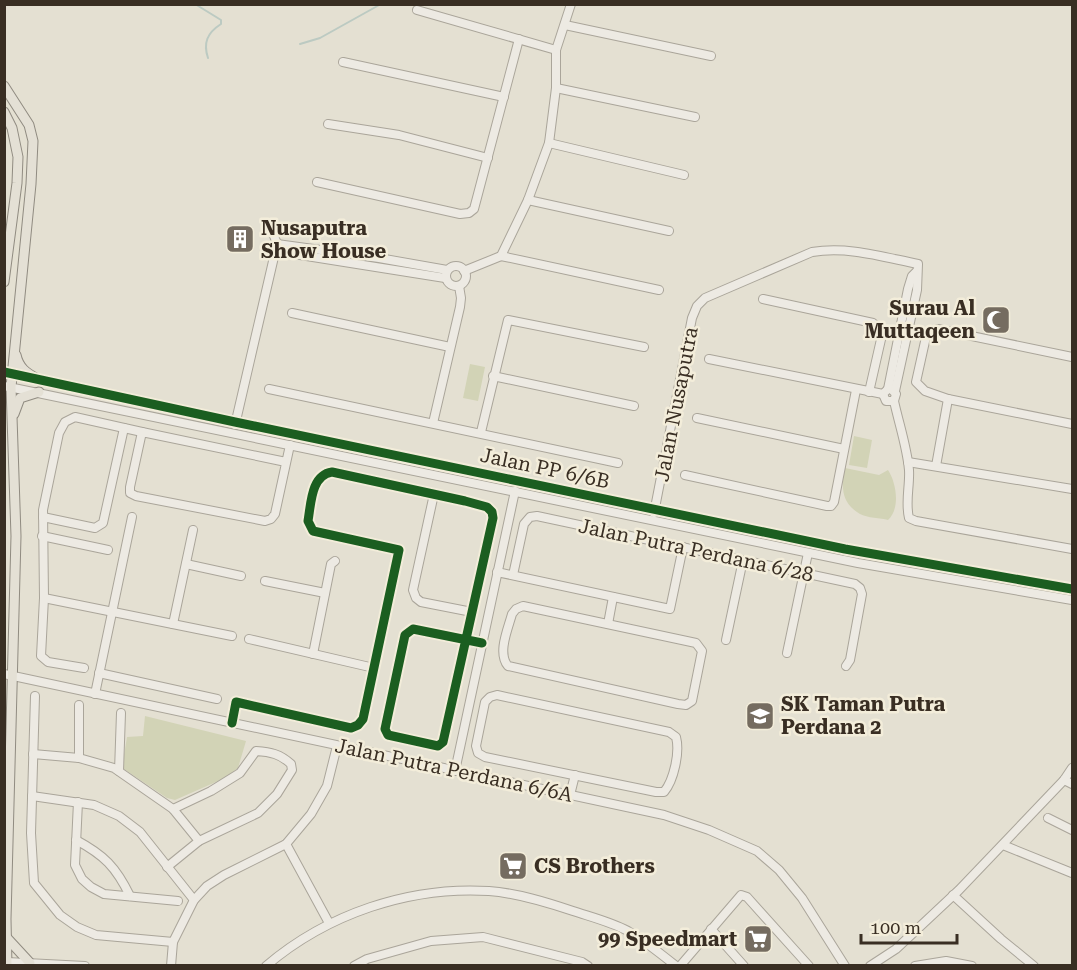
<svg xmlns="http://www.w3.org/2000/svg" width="1077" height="970" font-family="'Roboto Serif',serif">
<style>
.green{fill:#d2d3b6}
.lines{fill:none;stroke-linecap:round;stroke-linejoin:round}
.stream{stroke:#bccac2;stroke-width:2}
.minor-casing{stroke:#aaa59a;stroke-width:10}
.major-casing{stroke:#908b81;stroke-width:11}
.minor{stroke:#edeae3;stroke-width:8}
.major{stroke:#e4e0d5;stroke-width:9}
.cycleway-casing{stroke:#f3edda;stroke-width:13}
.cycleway{stroke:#1b5e20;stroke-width:9}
.labels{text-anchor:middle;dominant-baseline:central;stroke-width:5;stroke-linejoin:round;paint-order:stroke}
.poi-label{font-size:20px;font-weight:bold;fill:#392e23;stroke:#f3edda;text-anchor:start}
.street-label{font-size:20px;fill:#392e23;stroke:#f3edda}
</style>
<rect width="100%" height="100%" fill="#e4e0d2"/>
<!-- green -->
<g class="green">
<path d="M 470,364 L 485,367 L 478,401 L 463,398 Z"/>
<path d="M 854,436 L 872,440 L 867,468 L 849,465 Z"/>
<path d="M 845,468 L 879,475 L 888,470 C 896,482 901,508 888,520 C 881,518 867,518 860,514 C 841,503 841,487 845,468 Z"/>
<path d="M 145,716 L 246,741 L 238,768 L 225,778 L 175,800 L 167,798 L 124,769 L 123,761 L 127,737 L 143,736 Z"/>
</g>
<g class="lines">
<!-- stream -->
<g class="stream">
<path d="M 195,4 L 221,20 L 221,24 C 207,33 203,43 208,58"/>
<path d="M 300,44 L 320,38 L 381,4"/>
</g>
<!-- minor casing -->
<g class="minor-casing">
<g id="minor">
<path d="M 417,10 L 556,50"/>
<path d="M 565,25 L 711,56"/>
<path d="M 343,62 L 504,97"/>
<path d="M 556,88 L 695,117"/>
<path d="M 328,124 L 399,135 L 488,158"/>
<path d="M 549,143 L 684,175"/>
<path d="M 317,182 L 460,214 L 469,213 L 474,209 L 519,39"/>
<path d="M 528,200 L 669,231"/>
<path d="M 277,244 L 379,258 L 447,270"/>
<path d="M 275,251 L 445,278"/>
<path d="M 501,256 L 659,290"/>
<circle cx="456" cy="276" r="10"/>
<path d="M 464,271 L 501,256 L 528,200 L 549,143 L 556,88 L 556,50 L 571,4"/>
<path d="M 763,299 L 873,323 L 879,328 L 882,335 L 869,392"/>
<path d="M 292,313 L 450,347"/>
<path d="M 1072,357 L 938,329 L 929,332 L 926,337 L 916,382 L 925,391 L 948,399 L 1072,424"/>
<path d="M 709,359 L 883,394"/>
<path d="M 4,372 L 235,422 L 845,549 L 1072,589"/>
<path d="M 493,376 L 634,406"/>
<path d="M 4,386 L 858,563 L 1072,600"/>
<path d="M 269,389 L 618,463"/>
<path d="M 888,389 L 908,289 L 912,276 L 916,272"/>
<path d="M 894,401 L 886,401 L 883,394 L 888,389 L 891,389 L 896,394 L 894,401 C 899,424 907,447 909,470 C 910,486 905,502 909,518 L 916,521 L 1072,549"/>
<path d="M 697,418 L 844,449"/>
<path d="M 433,423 L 460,307 L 461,298 L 459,286"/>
<path d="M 235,425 L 277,244 L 273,233"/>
<path d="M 481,432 L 508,320 L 644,347"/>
<path d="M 286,462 L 142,432 L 130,487 L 130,493 L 136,496 L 265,521 L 271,519 L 275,514 L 290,445"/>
<path d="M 908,462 L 1072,489"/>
<path d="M 936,466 L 948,399"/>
<path d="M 685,475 L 827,506 L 831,506 L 834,502 L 856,390"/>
<path d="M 434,494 L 413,590 L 416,598 L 421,602 L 472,612"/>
<path d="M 654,513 L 692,318 L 697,306 L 705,298 L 812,252 C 848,246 883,257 918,264 L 917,290 L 895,391"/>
<path d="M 43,517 L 95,528 L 103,523 L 124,428"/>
<path d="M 42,536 L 108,550"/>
<path d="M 186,564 L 241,576"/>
<path d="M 497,572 L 670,609 L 683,547"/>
<path d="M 513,575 L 524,524 L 530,517 L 537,516 L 855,584 L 860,588 L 862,594 L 850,660 L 846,666"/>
<path d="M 265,581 L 325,593"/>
<path d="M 44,598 L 232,636"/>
<path d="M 523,606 L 696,643 L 702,651 L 692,701 L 686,705 L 678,704 L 508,666 C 497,653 508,629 512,614 L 516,609 Z"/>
<path d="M 173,624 L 193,530"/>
<path d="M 608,624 L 613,597"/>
<path d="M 249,639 L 374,668"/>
<path d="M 726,640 L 743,560"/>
<path d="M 787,653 L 808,553"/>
<path d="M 313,654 L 331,564 L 335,561"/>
<path d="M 84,668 L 48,662 L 41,656 L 44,598 L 43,510 L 59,433 L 65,422 L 75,417 L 142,432"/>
<path d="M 99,673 L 217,699"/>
<path d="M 4,674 L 664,815 L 709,830 L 757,851 L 779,870 L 802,898 L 845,966"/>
<path d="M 95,694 L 132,517"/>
<path d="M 497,695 L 669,732 L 676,737 C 680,752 674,780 664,792 L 656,792 L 485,757 L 478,753 L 476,746 L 485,702 L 490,697 Z"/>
<path d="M 35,696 L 31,833 L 34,883 L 60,915 L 77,927 L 96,935 L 173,942"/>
<path d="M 232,723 L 236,702 L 351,728 L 358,725 L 363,719 L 399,550 L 313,531 L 308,521 C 311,504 311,475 332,472 L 465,501 L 487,507 L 492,512 L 493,518 L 443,742 L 438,746 L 388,735 L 385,729 L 405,635 L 413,629 L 482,643"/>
<path d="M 33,754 L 79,758 L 114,768 L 173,809 L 199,841"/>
<path d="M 79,758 L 79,705"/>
<path d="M 119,771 L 121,713"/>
<path d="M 455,771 L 515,491"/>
<path d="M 1064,780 L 1072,784"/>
<path d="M 570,795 L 575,775"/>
<path d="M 32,796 L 94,805 L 119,816 L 140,832 L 194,900"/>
<path d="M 78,802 L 75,865 L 82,879 L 91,887 L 104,894 L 178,901"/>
<path d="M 1048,818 L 1072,830"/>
<path d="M 76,840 C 104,855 116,867 130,896"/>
<path d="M 286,844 L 329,923"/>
<path d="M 1003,845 L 1072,873"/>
<path d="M 167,867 L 199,841 L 258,813 L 277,794 L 292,770 L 291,764 C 280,754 271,752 256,751 L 240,773 L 211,791 L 173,809"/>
<path d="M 953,895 L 1001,939 L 1034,966"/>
<path d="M 711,929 L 744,966"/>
<path d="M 7,962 L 85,966"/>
<path d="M 171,966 L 173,942 L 194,900 L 207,886 L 224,875 L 286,844 L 311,814 L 327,786 L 337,746"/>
<path d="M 266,966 C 327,914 409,886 489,891 C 517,893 546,902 573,911 C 591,917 611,922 628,931 C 645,941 661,954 676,966"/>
<path d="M 354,966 L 367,959 L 431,941 L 483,937 L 582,962 L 588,966"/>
<path d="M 680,966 L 741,895 L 747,897 L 809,966"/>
<path d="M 870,966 L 896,949 L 959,890 L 1064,780 L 1072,768"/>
<path d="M 915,966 L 946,961 L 972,966"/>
</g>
</g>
<!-- major casing -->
<g class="major-casing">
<g id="major">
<path d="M 4,86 L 29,125 L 33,141 L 31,184 L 11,387 L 16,536 L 6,919 L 7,966"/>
<path d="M 4,112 L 12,128 L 18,157 L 17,183 L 4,282"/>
<path d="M 16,355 C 19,369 27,373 39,380"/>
<path d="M 14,414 L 20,398 L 39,392"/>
<path d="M 6,937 L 30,963"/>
</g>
</g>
<!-- minor -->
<use href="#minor" class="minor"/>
<!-- major -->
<use href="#major" class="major"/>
<!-- cycleway casing -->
<g class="cycleway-casing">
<g id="cycleway">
<path d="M 4,372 L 235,422 L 845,549 L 1072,589"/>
<path d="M 232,723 L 236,702 L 351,728 L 358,725 L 363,719 L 399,550 L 313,531 L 308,521 C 311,504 311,475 332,472 L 465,501 L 487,507 L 492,512 L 493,518 L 443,742 L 438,746 L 388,735 L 385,729 L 405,635 L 413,629 L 482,643"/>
</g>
</g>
<!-- cycleway -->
<use href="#cycleway" class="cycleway"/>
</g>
<!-- icons -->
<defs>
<g id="building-square" transform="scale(1.5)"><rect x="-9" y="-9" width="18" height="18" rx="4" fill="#756c60" stroke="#f3edda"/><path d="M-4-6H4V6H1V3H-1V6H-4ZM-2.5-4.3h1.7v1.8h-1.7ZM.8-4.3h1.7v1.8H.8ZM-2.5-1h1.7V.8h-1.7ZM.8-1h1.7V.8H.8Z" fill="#fff"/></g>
<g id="mosque-square" transform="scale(1.5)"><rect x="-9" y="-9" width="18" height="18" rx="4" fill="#756c60" stroke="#f3edda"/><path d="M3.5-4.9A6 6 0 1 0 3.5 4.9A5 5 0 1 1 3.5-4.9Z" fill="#fff"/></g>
<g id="school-square" transform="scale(1.5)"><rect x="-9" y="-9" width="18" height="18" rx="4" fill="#756c60" stroke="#f3edda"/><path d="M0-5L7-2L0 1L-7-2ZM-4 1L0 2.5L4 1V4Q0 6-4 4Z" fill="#fff"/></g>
<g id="supermarket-square" transform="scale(1.5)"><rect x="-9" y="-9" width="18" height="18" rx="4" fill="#756c60" stroke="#f3edda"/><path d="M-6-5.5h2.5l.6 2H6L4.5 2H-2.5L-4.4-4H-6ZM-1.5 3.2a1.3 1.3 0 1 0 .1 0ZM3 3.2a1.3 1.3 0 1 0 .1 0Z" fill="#fff"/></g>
</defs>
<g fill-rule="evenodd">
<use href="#building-square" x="240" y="239"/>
<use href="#mosque-square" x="996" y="320"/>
<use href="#school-square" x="760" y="716"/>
<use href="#supermarket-square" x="513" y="866"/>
<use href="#supermarket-square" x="758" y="939"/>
</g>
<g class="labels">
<!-- poi labels -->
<g class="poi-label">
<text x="261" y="228">Nusaputra<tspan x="261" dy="23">Show House</tspan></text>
<text x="975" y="308" text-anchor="end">Surau Al<tspan x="975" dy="23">Muttaqeen</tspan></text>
<text x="781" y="704">SK Taman Putra<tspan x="781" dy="23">Perdana 2</tspan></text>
<text x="534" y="866">CS Brothers</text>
<text x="737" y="939" text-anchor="end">99 Speedmart</text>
</g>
<!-- street labels -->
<g class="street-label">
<text transform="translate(676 404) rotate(-79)">Jalan Nusaputra</text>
<text transform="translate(545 468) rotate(12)">Jalan PP 6/6B</text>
<text transform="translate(696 550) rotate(12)">Jalan Putra Perdana 6/28</text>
<text transform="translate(454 770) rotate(12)">Jalan Putra Perdana 6/6A</text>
</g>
</g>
<!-- border -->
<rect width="1077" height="970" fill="none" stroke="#392e23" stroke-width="12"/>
<!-- scale -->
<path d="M861 934v9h96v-9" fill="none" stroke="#392e23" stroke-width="3"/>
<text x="870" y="934" font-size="18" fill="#392e23" stroke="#f3edda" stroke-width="4.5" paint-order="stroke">100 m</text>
</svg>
